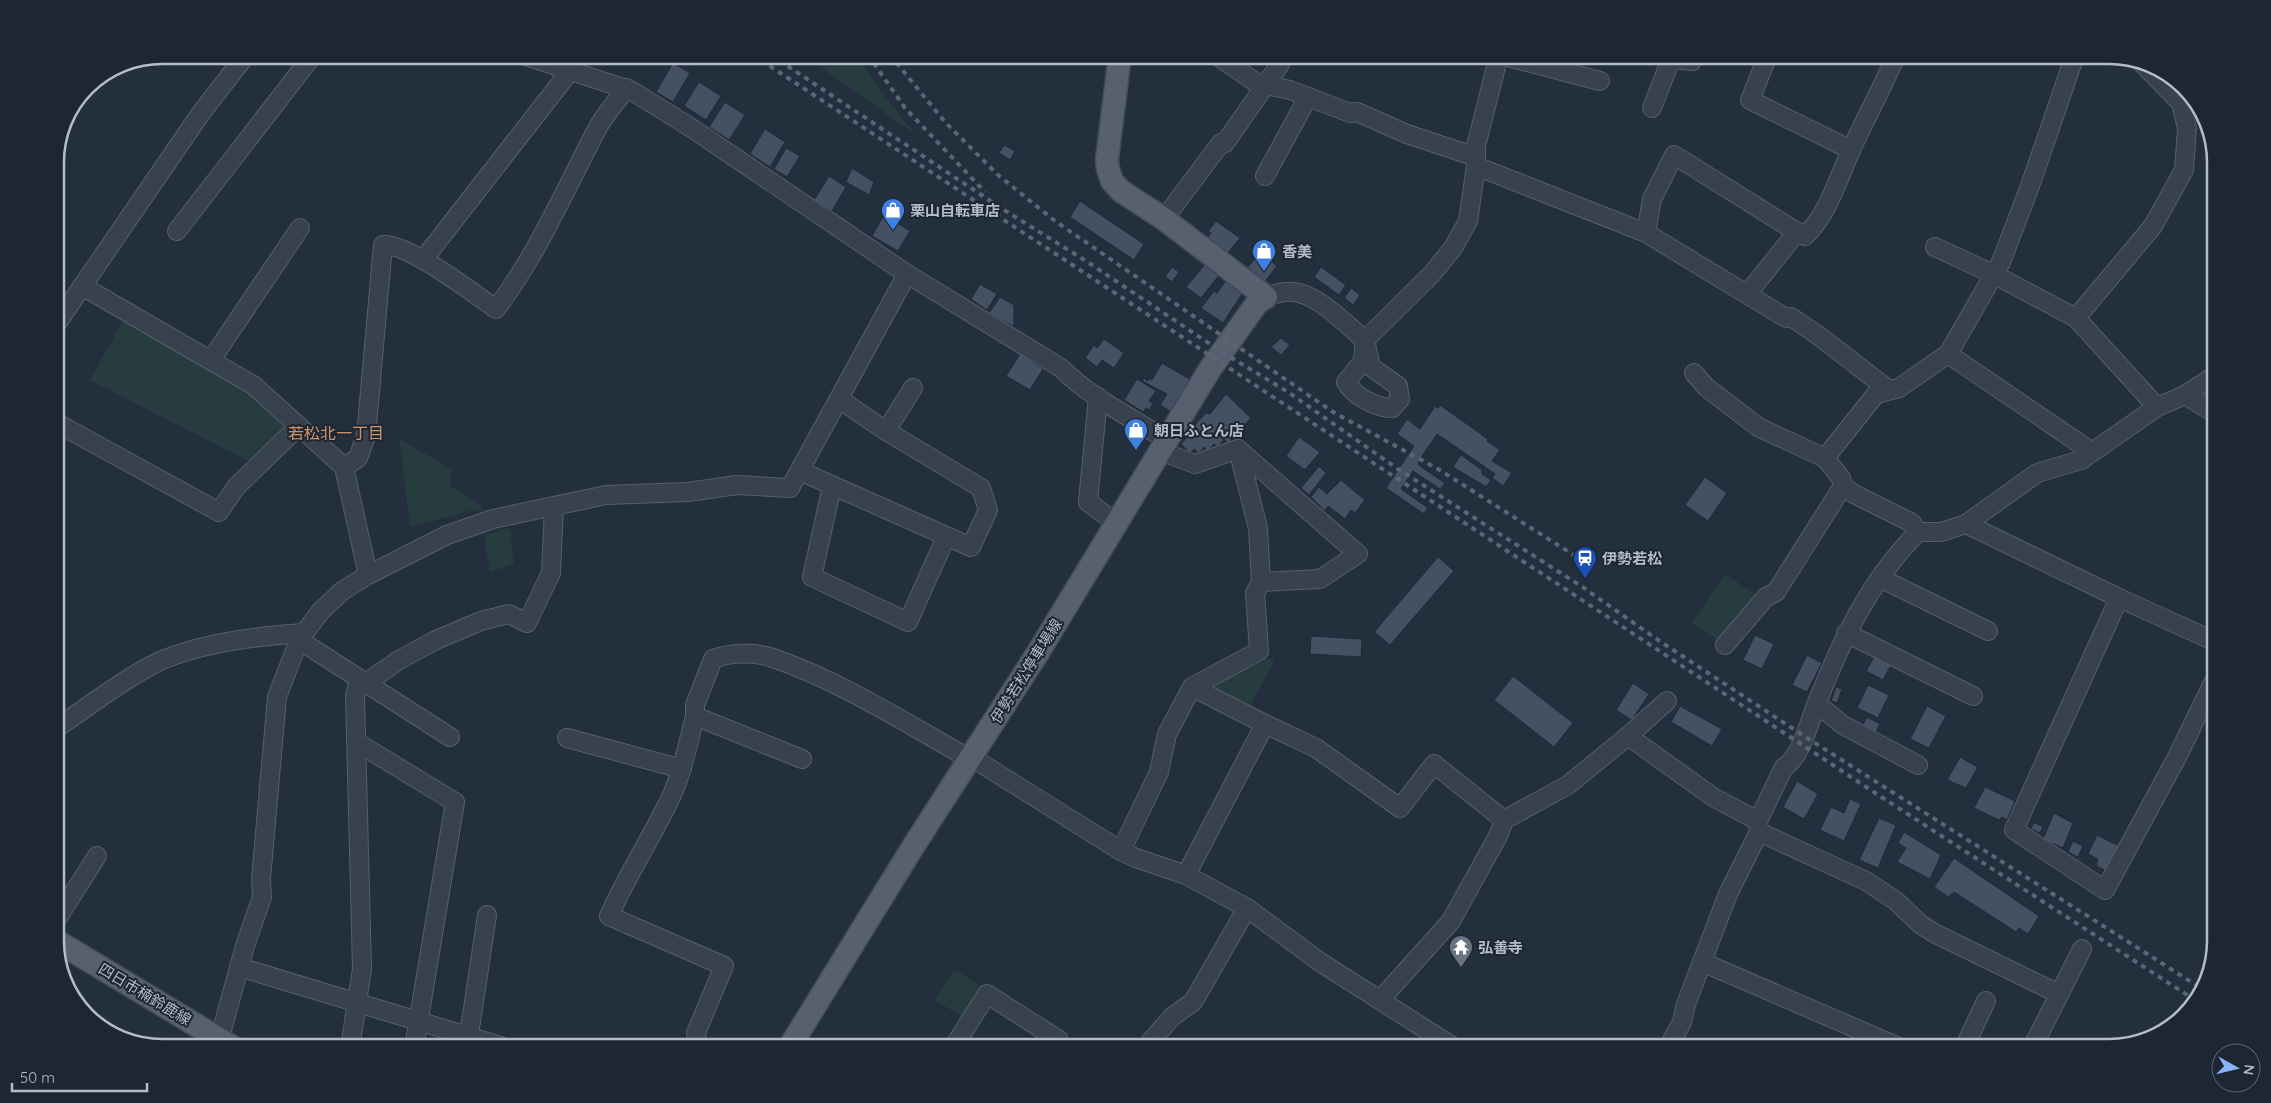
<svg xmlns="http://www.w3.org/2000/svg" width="2271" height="1103" font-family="Quicksand,'Noto Sans JP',sans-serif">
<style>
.green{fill:#263c3f}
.building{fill:#455162;stroke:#1f2835}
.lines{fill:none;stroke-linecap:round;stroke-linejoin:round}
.minor-casing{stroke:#565f6c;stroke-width:20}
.major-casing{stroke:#414a57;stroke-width:25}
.minor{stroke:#38414e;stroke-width:18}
.major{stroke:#56606e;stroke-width:22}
.rail{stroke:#5a6575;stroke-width:4;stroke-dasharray:5 5;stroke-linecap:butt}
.labels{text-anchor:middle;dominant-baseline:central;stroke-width:4;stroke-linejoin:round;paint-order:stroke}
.poi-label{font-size:15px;font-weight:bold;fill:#b4bcc9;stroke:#1d2633;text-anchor:start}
.street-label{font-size:15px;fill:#b4bcc9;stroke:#1d2633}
.neighbourhood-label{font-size:16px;fill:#d59563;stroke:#1d2633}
.rim{fill:none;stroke:#b4bcc9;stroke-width:2.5}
</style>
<rect width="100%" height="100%" fill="#242f3e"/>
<!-- green -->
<g class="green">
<path d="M 804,55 L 857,55 L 876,85 L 915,134 Z"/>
<path d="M 125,317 L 240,385 L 291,428 L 254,464 L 90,380 Z"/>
<path d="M 399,439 L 452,469 L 450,486 C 463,495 474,498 484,511 L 469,511 L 410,527 Z"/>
<path d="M 510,528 L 514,564 L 490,572 L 484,535 Z"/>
<path d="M 1725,574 L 1761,598 L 1723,644 L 1692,622 Z"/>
<path d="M 1267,659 L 1275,659 L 1248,710 L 1212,691 L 1214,681 L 1246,665 Z"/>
<path d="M 954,969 L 983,988 L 964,1018 L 935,1000 Z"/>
</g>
<!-- building -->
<g class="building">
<path d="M 673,63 L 690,73 L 673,102 L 656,92 Z"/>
<path d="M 699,82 L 721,96 L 706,120 L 684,106 Z"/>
<path d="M 725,102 L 745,115 L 729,140 L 709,127 Z"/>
<path d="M 765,129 L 785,142 L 770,167 L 750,154 Z"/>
<path d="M 1004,145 L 1015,151 L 1010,160 L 999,153 Z"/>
<path d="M 786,148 L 800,156 L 787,177 L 774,169 Z"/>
<path d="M 852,168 L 874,182 L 869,195 L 846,182 Z"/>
<path d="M 829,176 L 846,187 L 832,211 L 814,200 Z"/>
<path d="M 1080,201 L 1144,244 L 1134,260 L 1070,217 Z"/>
<path d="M 884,215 L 910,231 L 898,251 L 872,236 Z"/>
<path d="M 1216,221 L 1240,238 L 1227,254 L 1207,238 L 1211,233 L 1208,231 Z"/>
<path d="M 1259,252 L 1277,266 L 1264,283 L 1246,270 Z"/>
<path d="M 1206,263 L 1220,274 L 1201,298 L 1186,287 Z"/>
<path d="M 1172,267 L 1179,272 L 1172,282 L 1165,277 Z"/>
<path d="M 1321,267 L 1346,285 L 1339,295 L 1314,277 Z"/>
<path d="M 1227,279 L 1244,291 L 1223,323 L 1201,308 L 1214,291 L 1217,293 Z"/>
<path d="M 980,284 L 997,294 L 987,310 L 971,299 Z"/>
<path d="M 1351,288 L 1360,295 L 1353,305 L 1344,298 Z"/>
<path d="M 1000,297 L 1014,305 L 1014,327 L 989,313 Z"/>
<path d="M 1281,338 L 1290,345 L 1281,355 L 1271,347 Z"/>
<path d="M 1104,339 L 1124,353 L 1114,368 L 1102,360 L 1097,367 L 1085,358 L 1094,345 L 1097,348 Z"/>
<path d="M 1020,354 L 1043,369 L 1030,390 L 1006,376 Z"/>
<path d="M 1162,363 L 1191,380 L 1171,412 L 1160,405 L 1167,394 L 1142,381 L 1144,378 L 1148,381 L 1149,378 L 1152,380 Z"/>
<path d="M 1137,379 L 1156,391 L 1149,401 L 1153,404 L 1149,410 L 1146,408 L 1143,412 L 1124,400 Z"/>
<path d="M 1226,394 L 1251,418 L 1228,443 L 1224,439 L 1218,447 L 1214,444 L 1208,451 L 1204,447 L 1199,453 L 1194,449 L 1190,453 L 1181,444 L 1192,431 L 1191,429 L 1206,413 L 1210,414 Z"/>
<path d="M 1440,405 L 1488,439 L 1487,441 L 1500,450 L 1492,461 L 1512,473 L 1503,486 L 1492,478 L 1495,474 L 1437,434 L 1418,462 L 1420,466 L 1445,483 L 1440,489 L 1413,471 L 1401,489 L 1428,508 L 1424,514 L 1386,488 L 1414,446 L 1397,434 L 1407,419 L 1420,429 L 1435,406 L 1438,408 Z"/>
<path d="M 1299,437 L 1320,452 L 1305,470 L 1286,456 Z"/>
<path d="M 1461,455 L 1482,470 L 1482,474 L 1491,480 L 1486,487 L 1453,467 Z"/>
<path d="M 1319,466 L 1326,473 L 1309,495 L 1301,488 Z"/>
<path d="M 1705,477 L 1727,493 L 1708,521 L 1685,505 Z"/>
<path d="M 1341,480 L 1365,500 L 1355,513 L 1351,510 L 1345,519 L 1328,506 L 1325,511 L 1311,497 L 1319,487 L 1327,494 Z"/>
<path d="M 1438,557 L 1454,571 L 1390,645 L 1374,632 Z"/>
<path d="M 1755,635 L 1774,644 L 1762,669 L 1743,660 Z"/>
<path d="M 1311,636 L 1362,639 L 1361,657 L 1310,654 Z"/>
<path d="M 1876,654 L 1892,663 L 1883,680 L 1866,671 Z"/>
<path d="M 1807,655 L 1822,663 L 1807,692 L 1792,685 Z"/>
<path d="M 1513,676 L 1573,723 L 1554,747 L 1494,700 Z"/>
<path d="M 1633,683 L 1649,694 L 1632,720 L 1616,710 Z"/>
<path d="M 1868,685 L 1889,695 L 1878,718 L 1857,708 Z"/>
<path d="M 1836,687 L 1842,689 L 1837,703 L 1831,701 Z"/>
<path d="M 1680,706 L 1722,729 L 1712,746 L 1671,722 Z"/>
<path d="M 1927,706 L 1946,716 L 1929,748 L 1910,739 Z"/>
<path d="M 1867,717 L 1880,724 L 1876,732 L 1863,725 Z"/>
<path d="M 1960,757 L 1978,767 L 1966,788 L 1947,780 Z"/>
<path d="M 1797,781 L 1818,794 L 1804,819 L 1783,807 Z"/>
<path d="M 1985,787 L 2015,801 L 2007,820 L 2002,817 L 1999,820 L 1974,808 Z"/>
<path d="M 1850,799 L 1861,804 L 1844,841 L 1820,830 L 1831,807 L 1844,813 Z"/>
<path d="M 2054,813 L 2073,823 L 2063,848 L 2043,839 Z"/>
<path d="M 1879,818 L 1896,825 L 1878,868 L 1859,860 Z"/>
<path d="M 2034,822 L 2043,827 L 2040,833 L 2031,829 Z"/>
<path d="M 1904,832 L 1941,855 L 1930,879 L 1897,862 L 1906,848 L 1898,843 Z"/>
<path d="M 2097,835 L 2119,846 L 2107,871 L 2096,866 L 2098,859 L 2088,854 Z"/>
<path d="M 2073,841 L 2083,846 L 2078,857 L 2068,852 Z"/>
<path d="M 1954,858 L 2039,916 L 2028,934 L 2019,928 L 2016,932 L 1954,892 L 1948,897 L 1934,887 Z"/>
</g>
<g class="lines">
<!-- minor casing -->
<g class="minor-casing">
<g id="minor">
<path d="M 523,55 L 632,91 L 690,127 L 907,274 L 1061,368 C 1091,398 1132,418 1167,440"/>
<path d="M 1216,55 L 1264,88"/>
<path d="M 1500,55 L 1600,81"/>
<path d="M 1768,55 L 1750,100 L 1851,150"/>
<path d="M 1266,85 L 1290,90 L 1350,113 L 1357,112 L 1407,134 L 1476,157"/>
<path d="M 1652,108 L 1671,59 L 1692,61 L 1695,55"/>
<path d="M 1476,166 L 1646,233 L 1786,318 L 1791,317 L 1819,336 L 1889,390"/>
<path d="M 1265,176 L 1308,97"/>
<path d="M 1164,219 L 1221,143 L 1225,143 L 1280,64 L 1278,60 L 1281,55"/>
<path d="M 177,231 L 313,55"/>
<path d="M 1797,232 L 1805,236 C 1829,213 1838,178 1852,148 C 1866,117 1883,87 1896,55"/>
<path d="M 1646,233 L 1652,199 L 1674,155 L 1797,232 L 1748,293"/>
<path d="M 1935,247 L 1993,274 L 2076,318 L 2157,407"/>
<path d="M 423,260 L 570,71"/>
<path d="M 82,286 L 253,385 L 344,467 L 368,575"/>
<path d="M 1266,297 C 1275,294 1283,291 1293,292 C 1316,293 1347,325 1365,340 L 1431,275 L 1453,248 L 1468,221 L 1476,166 L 1476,146 L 1499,55"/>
<path d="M 2076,318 L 2153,226 L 2184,170 L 2187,128 L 2181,103 L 2141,62"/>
<path d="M 55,326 L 201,113 L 246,55"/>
<path d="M 1365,340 L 1371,367 L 1398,386 L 1400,399 L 1392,408 C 1377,408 1353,396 1346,382 L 1363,361 Z"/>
<path d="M 1948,354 L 2092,452"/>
<path d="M 211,360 L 300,228"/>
<path d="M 1694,373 L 1706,387 L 1758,427 L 1825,458"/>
<path d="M 2185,395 L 2216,414"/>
<path d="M 1098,397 L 1088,502 L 1116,523"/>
<path d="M 55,422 L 219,512 L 236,487 L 299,426"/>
<path d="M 886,431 L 913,388"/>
<path d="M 1238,449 L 1358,554 L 1320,579 L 1261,582"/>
<path d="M 1160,451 L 1195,464 L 1238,449 L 1258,528 L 1261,582 L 1255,593 L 1259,651 L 1192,687"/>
<path d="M 344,467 L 358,458 L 366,436 L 383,245 C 408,243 473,293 496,309 C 538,253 565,190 597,129 C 604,115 617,102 626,88"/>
<path d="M 800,471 L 971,547 L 988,510 L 981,488 L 883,429 L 839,399"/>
<path d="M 832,486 L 812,577 L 908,622 L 946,537"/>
<path d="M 1966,524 L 2119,598"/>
<path d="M 1918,532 L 1912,523 L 1854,494 L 1843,486 L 1841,478 L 1825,458 L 1876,394 L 1899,388 L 1948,354 L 2001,262 L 2030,186 L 2075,55"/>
<path d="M 1880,578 L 1988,631"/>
<path d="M 1846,633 L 1973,696"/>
<path d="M 299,640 L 450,737"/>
<path d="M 2216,642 L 2119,598 L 2014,830 L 2105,890 L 2176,759 L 2216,677"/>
<path d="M 1725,645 L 1766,597 L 1776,592 L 1843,486"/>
<path d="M 366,683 L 399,660 L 436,640 L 481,621 L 509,614 L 527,623 L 551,573 L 554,506"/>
<path d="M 1817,704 L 1843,725 L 1918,765"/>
<path d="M 695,716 C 688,743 683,771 671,797 C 652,837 627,875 609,916 L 724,966 L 696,1033 L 698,1048"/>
<path d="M 55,729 C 88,707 119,682 154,664 C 194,644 259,636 303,633"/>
<path d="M 1628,736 L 1667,701"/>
<path d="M 567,738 L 682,769"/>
<path d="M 356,742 L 455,802 L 414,1048"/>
<path d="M 971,757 L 1121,851 L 1136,858 L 1186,875 L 1247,908 L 1320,962 L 1455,1048"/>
<path d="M 802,759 L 695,716 L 695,705 L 713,659 C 731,652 756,652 773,658 C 843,682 907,724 970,759"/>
<path d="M 1759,832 L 1866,881 L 1896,901 L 1920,924 L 1934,933 L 2059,994"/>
<path d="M 1121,851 L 1159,772 L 1167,734 L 1192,687 L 1265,724"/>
<path d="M 1186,875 L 1265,724 L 1316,748 L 1400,808 L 1434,764 L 1504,820"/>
<path d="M 55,922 L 97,856"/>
<path d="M 1702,962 L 1901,1048"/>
<path d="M 239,967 L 507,1048"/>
<path d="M 1380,1000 L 1451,921 L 1498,836 L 1504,820 L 1568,785 L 1628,736 L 1713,797 L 1758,821"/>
<path d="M 469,1035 L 487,915"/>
<path d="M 217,1048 L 245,946 L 262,897 L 261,879 L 277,697 L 299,640 L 320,612 L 342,591 L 368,575 L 447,535 L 493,519 L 606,495 L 688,492 L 737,485 L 790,488 L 907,274"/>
<path d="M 350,1048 L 362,969 L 355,696 L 359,679"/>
<path d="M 953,1048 L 987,994 L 1059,1040 L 1054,1048"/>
<path d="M 1145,1048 L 1172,1017 L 1193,1002 L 1247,908"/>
<path d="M 1668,1048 L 1682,1022 L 1686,1004 L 1728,894 L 1759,832 L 1758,821 L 1784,767 C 1800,759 1809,723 1816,705 C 1841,642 1869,581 1918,532 L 1941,532 L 1966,524 L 2037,473 L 2081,460 L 2157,407 L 2185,395 L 2216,375"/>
<path d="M 1964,1048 L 1986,1001"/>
<path d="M 2032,1048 L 2082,949"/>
</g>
</g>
<!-- major casing -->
<g class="major-casing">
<g id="major">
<path d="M 55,940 L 234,1048"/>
<path d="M 789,1048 L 911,850 L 1039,651 L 1210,369 L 1257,303 L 1266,297 L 1164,219 L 1121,191 L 1112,181 L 1108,169 L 1107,159 L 1120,55"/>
</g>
</g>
<!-- minor -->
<use href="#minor" class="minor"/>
<!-- major -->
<use href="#major" class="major"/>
<!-- rail -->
<g class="rail">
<path d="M 753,55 L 1886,800 L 2195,1000"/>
<path d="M 771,55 L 1001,208 L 1086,261 L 1222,352 L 1288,392 L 1398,469 L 1581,586 L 1658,640 L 1804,736 L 2204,990"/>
<path d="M 868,55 L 905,108 L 985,192"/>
<path d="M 890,55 L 945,122 L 998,175 L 1055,221 L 1333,412 L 1438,469 L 1591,566"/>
</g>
</g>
<!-- icons -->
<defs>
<g id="shop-pin" transform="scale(1.25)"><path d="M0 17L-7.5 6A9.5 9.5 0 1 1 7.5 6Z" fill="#3f7fe0" stroke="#1d2633"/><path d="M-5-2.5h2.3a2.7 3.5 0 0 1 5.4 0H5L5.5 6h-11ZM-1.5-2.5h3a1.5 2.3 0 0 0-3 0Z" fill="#fff"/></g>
<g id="station-pin" transform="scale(1.25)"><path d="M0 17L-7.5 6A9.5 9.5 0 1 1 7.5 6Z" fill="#1a4fb4" stroke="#1d2633"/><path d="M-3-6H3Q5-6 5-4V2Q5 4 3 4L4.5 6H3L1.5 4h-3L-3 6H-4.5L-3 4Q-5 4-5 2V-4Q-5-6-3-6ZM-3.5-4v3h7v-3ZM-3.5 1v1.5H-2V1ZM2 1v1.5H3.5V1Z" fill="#fff"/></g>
<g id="temple-pin" transform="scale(1.25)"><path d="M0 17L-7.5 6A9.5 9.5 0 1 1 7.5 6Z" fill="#6b7280" stroke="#1d2633"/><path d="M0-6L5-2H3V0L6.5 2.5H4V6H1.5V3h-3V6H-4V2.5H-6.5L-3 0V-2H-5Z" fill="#fff"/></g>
</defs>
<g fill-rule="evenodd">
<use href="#shop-pin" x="893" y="210"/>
<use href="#shop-pin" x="1264" y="251"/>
<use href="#shop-pin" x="1136" y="430"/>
<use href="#station-pin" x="1585" y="558"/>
<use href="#temple-pin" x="1461" y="947"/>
</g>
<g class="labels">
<!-- poi labels -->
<g class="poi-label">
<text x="910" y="210">栗山自転車店</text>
<text x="1282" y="251">香美</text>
<text x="1154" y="430">朝日ふとん店</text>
<text x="1602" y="558">伊勢若松</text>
<text x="1478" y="947">弘善寺</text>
</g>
<!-- street labels -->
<g class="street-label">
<text transform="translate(1026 671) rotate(-58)">伊勢若松停車場線</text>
<text transform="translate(145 994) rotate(31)">四日市楠鈴鹿線</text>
</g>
<!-- neighbourhood labels -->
<g class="neighbourhood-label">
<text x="336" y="433">若松北一丁目</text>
</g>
</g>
<!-- crop -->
<path d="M0 0H2271V1103H0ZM162 64H2109A98 98 0 0 1 2207 162V941A98 98 0 0 1 2109 1039H162A98 98 0 0 1 64 941V162A98 98 0 0 1 162 64Z" fill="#1d2633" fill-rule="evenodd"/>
<path class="rim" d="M162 64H2109A98 98 0 0 1 2207 162V941A98 98 0 0 1 2109 1039H162A98 98 0 0 1 64 941V162A98 98 0 0 1 162 64Z"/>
<!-- north arrow -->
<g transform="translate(2236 1068) rotate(98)"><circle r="24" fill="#1d2633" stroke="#59626f"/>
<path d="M0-4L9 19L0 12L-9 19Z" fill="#8ab4f8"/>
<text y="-8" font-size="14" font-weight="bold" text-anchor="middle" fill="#b4bcc9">N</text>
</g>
<!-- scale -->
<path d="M12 1083v8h135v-8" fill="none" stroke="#b4bcc9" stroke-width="2.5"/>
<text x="20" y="1083" font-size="15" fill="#b4bcc9" stroke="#1d2633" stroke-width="4" paint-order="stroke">50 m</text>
</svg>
